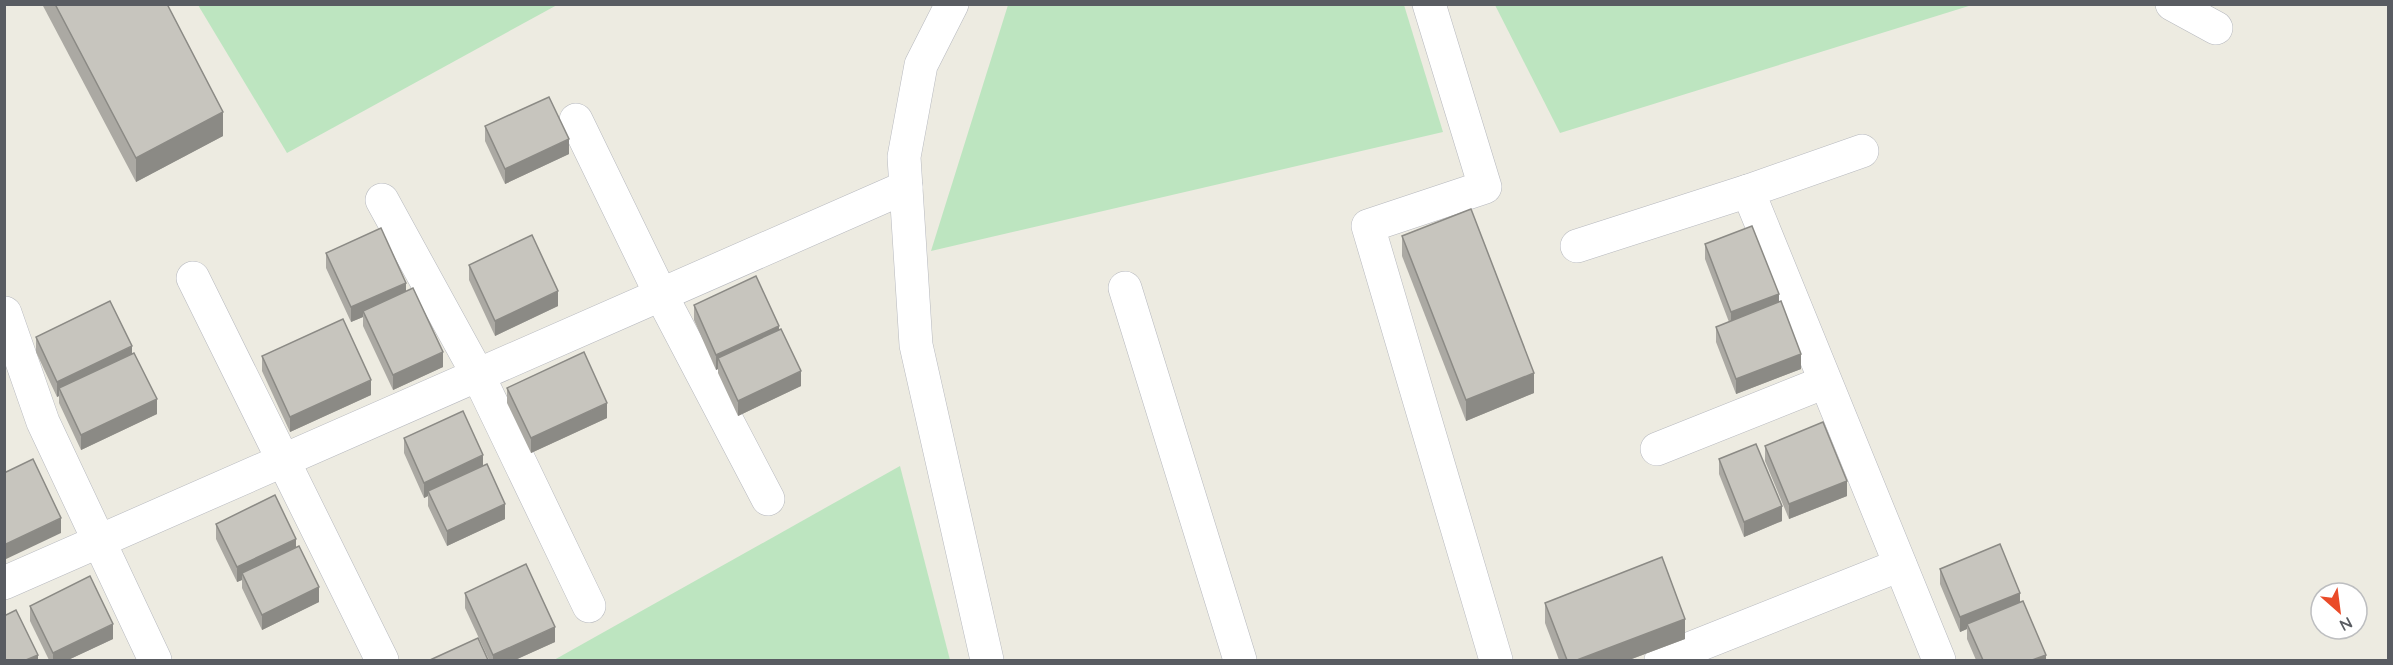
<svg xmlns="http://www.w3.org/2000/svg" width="2393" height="665" font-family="Quicksand,sans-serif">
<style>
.green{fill:#bde5c0}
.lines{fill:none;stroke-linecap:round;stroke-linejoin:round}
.minor-casing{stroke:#b6b8be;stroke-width:34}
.minor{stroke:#fff;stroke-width:33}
.wall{fill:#aba9a3}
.shaded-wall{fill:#8b8a85}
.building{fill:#c7c5be;stroke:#8b8a85;stroke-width:1.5}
</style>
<rect width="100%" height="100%" fill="#edebe1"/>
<!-- green -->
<g class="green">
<path d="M 198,5 L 557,5 L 287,153 Z"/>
<path d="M 1008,5 L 1404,5 L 1443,132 L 931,251 Z"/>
<path d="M 1495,5 L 1972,5 L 1560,133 Z"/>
<path d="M 900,466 L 950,660 L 554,660 Z"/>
</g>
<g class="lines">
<!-- minor casing -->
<g class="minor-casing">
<g id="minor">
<path d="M 952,4 L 921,65 L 904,157 L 916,345 L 987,660"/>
<path d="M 1429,4 L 1485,187 L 1368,226 L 1496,660"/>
<path d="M 2172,4 L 2216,28"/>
<path d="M 576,120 L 661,295 L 768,499"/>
<path d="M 1862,151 L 1748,191 L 1939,660"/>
<path d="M 382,200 L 478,375 L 589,606"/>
<path d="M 1577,246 L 1748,191"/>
<path d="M 193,278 L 382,660"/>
<path d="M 1125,288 L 1240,660"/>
<path d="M 5,313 L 43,422 L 155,660"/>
<path d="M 1657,449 L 1825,382"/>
<path d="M 4,583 L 906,187"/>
<path d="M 1661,660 L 1900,565"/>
</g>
</g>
<!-- minor -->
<use href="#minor" class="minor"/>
</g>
<!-- wall -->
<g class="wall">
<path d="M 42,4 L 167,4 L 223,136 L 136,182 Z"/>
<path d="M 485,126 L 569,154 L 505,184 L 485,141 Z"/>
<path d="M 1402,236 L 1534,393 L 1466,421 L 1402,256 Z"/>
<path d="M 1705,244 L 1779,302 L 1801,369 L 1736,394 L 1716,342 L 1716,327 L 1729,322 L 1705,259 Z"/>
<path d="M 326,253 L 406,291 L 443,367 L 393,390 L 363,326 L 363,317 L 351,322 L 326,268 Z"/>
<path d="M 469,265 L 558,306 L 495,336 L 469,280 Z"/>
<path d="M 694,305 L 779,330 L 801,386 L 738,416 L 718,373 L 718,369 L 716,370 L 694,320 Z"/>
<path d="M 36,337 L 132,354 L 157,414 L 81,450 L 59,403 L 59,396 L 57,397 L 36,352 Z"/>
<path d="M 262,356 L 371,395 L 290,432 L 262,371 Z"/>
<path d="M 507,388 L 607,418 L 531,453 L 507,403 Z"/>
<path d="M 404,438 L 483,465 L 505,519 L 447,546 L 428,506 L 428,496 L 424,498 L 404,453 Z"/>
<path d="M 1765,446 L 1847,496 L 1789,519 L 1765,461 Z"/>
<path d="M 1719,459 L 1782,521 L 1744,537 L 1719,474 Z"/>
<path d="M 216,524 L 296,547 L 319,602 L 262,630 L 242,588 L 242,580 L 237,582 L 216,539 Z"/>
<path d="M 1940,569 L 2020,602 L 2046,660 L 1976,660 L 1967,639 L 1967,629 L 1960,632 L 1940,584 Z"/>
<path d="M 465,593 L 555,642 L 515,660 L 489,660 L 465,608 Z"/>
<path d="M 1545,603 L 1685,639 L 1629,660 L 1559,660 L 1545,623 Z"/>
<path d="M 30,606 L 113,639 L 68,660 L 49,660 L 30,621 Z"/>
</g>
<!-- shaded-wall -->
<g class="shaded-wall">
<path d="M 223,112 L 223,136 L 136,182 L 136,158 Z"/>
<path d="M 569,139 L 569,154 L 505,184 L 505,169 Z"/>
<path d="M 406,283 L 406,298 L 363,311 L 363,317 L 351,322 L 351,307 Z"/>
<path d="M 558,291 L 558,306 L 495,336 L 495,321 Z"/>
<path d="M 1779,294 L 1779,309 L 1731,327 L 1731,312 Z"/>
<path d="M 779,326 L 779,341 L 718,358 L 718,369 L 716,370 L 716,355 Z"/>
<path d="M 132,346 L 132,361 L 59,388 L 59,396 L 57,397 L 57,382 Z"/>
<path d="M 443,352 L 443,367 L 393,390 L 393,375 Z"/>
<path d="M 1801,354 L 1801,369 L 1736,394 L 1736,379 Z"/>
<path d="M 801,371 L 801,386 L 738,416 L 738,401 Z"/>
<path d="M 1534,373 L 1534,393 L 1466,421 L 1466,400 Z"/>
<path d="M 371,380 L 371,395 L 290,432 L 290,417 Z"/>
<path d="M 157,399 L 157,414 L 81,450 L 81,435 Z"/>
<path d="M 607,403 L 607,418 L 531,453 L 531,438 Z"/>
<path d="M 483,455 L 483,470 L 428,491 L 428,496 L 424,498 L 424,483 Z"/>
<path d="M 1847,481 L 1847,496 L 1789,519 L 1789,504 Z"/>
<path d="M 505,504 L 505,519 L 447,546 L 447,531 Z"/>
<path d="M 1782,506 L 1782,521 L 1744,537 L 1744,522 Z"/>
<path d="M 61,518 L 61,533 L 4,560 L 4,545 Z"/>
<path d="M 296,539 L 296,554 L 242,573 L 242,580 L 237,582 L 237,567 Z"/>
<path d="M 319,587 L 319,602 L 262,630 L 262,615 Z"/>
<path d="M 2020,593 L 2020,608 L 1967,624 L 1967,629 L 1960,632 L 1960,617 Z"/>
<path d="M 1685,619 L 1685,639 L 1629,660 L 1577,660 Z"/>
<path d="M 113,624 L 113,639 L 68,660 L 53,660 L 53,653 Z"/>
<path d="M 555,627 L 555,642 L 515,660 L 493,660 L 493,655 Z"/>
<path d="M 38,655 L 38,660 L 26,660 Z"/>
<path d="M 2046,655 L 2046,660 L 2032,660 Z"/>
</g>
<!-- building -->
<g class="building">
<path d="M 55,4 L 167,4 L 223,112 L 136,158 Z"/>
<path d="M 549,97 L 569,139 L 505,169 L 485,126 Z"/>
<path d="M 1471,209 L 1534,373 L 1466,400 L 1402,236 Z"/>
<path d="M 1752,226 L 1779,294 L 1731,312 L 1705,244 Z"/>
<path d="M 381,228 L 406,283 L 351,307 L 326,253 Z"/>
<path d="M 532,235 L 558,291 L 495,321 L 469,265 Z"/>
<path d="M 756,276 L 779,326 L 716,355 L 694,305 Z"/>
<path d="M 413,288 L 443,352 L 393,375 L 363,311 Z"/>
<path d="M 110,301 L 132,346 L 57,382 L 36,337 Z"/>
<path d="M 1781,301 L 1801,354 L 1736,379 L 1716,327 Z"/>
<path d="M 343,319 L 371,380 L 290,417 L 262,356 Z"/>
<path d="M 781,329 L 801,371 L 738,401 L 718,358 Z"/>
<path d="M 584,352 L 607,403 L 531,438 L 507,388 Z"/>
<path d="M 134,353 L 157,399 L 81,435 L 59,388 Z"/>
<path d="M 463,411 L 483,455 L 424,483 L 404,438 Z"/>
<path d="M 1823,422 L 1847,481 L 1789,504 L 1765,446 Z"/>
<path d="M 1756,444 L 1782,506 L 1744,522 L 1719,459 Z"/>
<path d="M 33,459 L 61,518 L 4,545 L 4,473 Z"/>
<path d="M 487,464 L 505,504 L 447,531 L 428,491 Z"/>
<path d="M 275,495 L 296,539 L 237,567 L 216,524 Z"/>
<path d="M 2000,544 L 2020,593 L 1960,617 L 1940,569 Z"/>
<path d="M 299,546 L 319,587 L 262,615 L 242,573 Z"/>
<path d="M 1662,557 L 1685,619 L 1577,660 L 1567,660 L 1545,603 Z"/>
<path d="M 526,564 L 555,627 L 493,655 L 465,593 Z"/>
<path d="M 90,576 L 113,624 L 53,653 L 30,606 Z"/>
<path d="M 2023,601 L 2046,655 L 2032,660 L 1983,660 L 1967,624 Z"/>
<path d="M 16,610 L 38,655 L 26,660 L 4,660 L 4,616 Z"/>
<path d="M 478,638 L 488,660 L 430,660 Z"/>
</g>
<!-- border -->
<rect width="2393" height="665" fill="none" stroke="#595c62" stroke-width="12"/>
<!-- north arrow -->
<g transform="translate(2339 611) rotate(152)"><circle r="28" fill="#ffffff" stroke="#bdbec0" stroke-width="1.5"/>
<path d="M0-4.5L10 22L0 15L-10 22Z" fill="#ea4b29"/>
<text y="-9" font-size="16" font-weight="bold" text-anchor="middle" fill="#595c62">N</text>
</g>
</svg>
